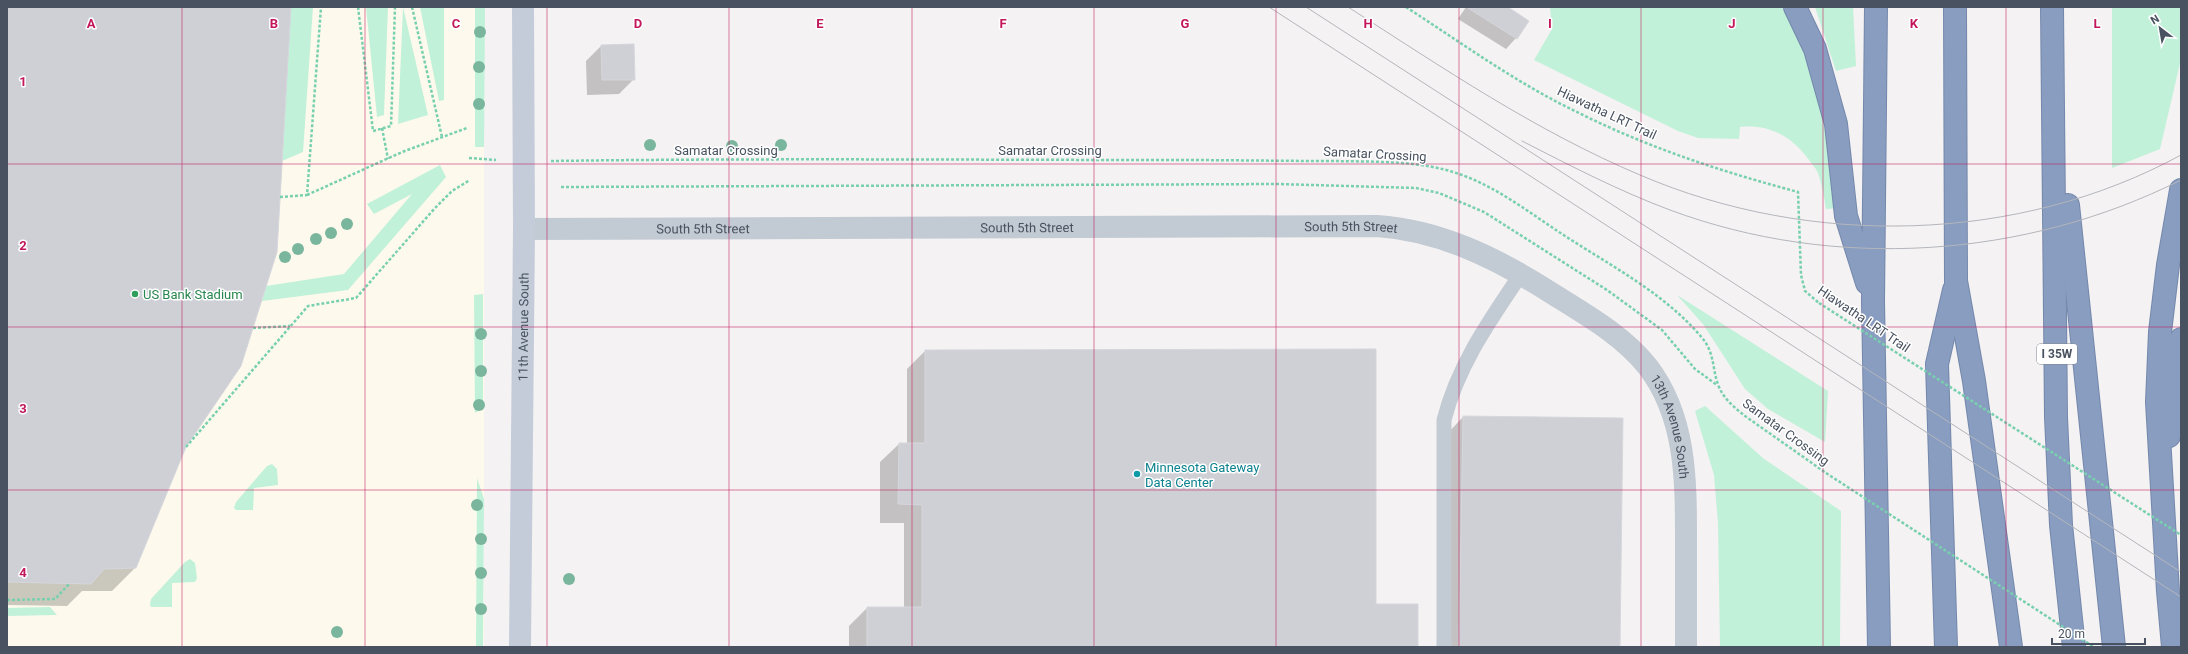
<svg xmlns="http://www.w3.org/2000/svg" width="2188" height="654" font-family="Roboto,sans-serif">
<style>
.commercial{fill:#fdfaed}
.green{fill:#c1f1d9}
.shadow{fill:#0003}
.building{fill:#ced0d6;stroke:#d6d7dd}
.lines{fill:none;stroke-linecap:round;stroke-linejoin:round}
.highway-casing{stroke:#7488ac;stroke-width:24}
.path{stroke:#78d0af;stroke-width:2.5;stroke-dasharray:3 2;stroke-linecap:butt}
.lane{stroke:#c2cad3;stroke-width:15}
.street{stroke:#c2cad3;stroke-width:22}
.secondary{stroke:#c4ccda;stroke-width:22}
.highway{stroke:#899dc0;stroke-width:22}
.tram{stroke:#b4b6bc;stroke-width:1}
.path-bridge{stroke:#78d0af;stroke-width:2.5;stroke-dasharray:3 2;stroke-linecap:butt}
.tree{fill:#7ab69e}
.grid{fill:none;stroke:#c2185b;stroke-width:1;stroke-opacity:0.55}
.leisure-dot{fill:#2e9e5b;stroke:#fff;stroke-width:1.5}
.culture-dot{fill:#0f9aa8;stroke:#fff;stroke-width:1.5}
.labels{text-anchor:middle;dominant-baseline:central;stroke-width:3;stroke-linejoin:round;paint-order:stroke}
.shield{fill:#fff;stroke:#808690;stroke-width:1}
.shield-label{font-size:12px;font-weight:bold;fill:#495260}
.street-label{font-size:13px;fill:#495260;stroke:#fff}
.leisure-label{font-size:13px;fill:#27864d;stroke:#fff;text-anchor:start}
.culture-label{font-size:13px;fill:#0d838f;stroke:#fff;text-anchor:start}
.grid-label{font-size:13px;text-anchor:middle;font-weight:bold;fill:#c2185b;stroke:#fff;stroke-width:3;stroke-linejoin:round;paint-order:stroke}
</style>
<rect width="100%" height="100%" fill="#f4f2f2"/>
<!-- commercial -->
<rect class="commercial" x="7" y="7" width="477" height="640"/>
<!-- green -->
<g class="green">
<path d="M 289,7 L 313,7 L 303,152 L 282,161 Z"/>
<path d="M 366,7 L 388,7 L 384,115 L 377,117 Z"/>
<path d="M 403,7 L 428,115 L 398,124 Z"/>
<path d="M 420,7 L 444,7 L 444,100 L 439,101 Z"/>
<path d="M 475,7 L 485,7 L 484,147 L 475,147 Z"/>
<path d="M 1550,7 L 1782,7 C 1820,67 1828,140 1841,208 L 1826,209 C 1824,197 1822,184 1818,173 C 1816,168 1812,164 1809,160 C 1792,136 1769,124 1740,127 L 1739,139 L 1698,138 L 1678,131 L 1534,60 L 1552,29 Z"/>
<path d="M 1815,7 L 1853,7 L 1856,66 L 1836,71 Z"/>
<path d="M 2112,7 L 2181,7 L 2181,59 L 2160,149 L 2112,168 Z"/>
<path d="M 440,165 L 446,177 L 348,290 L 262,301 L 266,286 L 344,274 L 412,194 L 374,214 L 367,204 Z"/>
<path d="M 483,294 L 483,408 L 475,413 L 474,295 Z"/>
<path d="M 1677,295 L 1828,391 L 1825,442 L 1768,409 L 1745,389 L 1703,324 Z"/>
<path d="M 1705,406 L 1764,459 L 1841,511 L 1840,647 L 1720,647 L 1718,523 L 1714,475 L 1695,411 Z"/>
<path d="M 272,464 L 277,469 L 278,485 L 254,488 L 253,510 L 236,510 L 234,508 L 236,502 L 267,466 Z"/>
<path d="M 477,478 L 484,499 L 483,647 L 476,647 Z"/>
<path d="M 190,559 L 195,563 L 197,578 L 195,582 L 172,583 L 172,607 L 151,607 L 150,605 L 151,599 L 185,562 Z"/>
<path d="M 50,607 L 57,615 L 7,616 L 7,608 Z"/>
</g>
<!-- shadow -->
<g class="shadow">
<path d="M 7,7 L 290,7 L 185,446 L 135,568 L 112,591 L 82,591 L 67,606 L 7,605 Z"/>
<path d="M 1466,7 L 1506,7 L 1527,21 L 1516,38 L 1506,49 L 1458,19 Z"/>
<path d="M 601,46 L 634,79 L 619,94 L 587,95 L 586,61 Z"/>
<path d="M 925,351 L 1375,605 L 1417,647 L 849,647 L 849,626 L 867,608 L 904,608 L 904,523 L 880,523 L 880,462 L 899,444 L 907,444 L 907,369 Z"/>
<path d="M 1463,417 L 1619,647 L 1441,647 L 1445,436 Z"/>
</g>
<!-- building -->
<g class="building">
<path d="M 7,7 L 291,7 L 277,252 L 241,366 L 186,447 L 136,568 L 104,569 L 91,584 L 7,582 Z"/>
<path d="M 1508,7 L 1529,21 L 1517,39 L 1468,8 Z"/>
<path d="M 634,44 L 635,80 L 602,80 L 601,45 Z"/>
<path d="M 1376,349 L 1376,604 L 1418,604 L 1418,647 L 867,647 L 867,607 L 922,607 L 922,505 L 898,504 L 899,443 L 925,443 L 925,350 Z"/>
<path d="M 1463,416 L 1623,418 L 1620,647 L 1459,647 Z"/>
</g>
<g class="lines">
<!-- highway casing -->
<g class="highway-casing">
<g id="highway">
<path d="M 1795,7 L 1815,49 L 1836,124 L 1846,216 L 1867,283"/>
<path d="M 1876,7 L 1873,301 L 1879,647"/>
<path d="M 1955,7 L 1956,281 L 1974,381 L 2011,647"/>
<path d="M 2052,7 L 2056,417 L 2061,525 L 2074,647"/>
<path d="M 2068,205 L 2114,647"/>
<path d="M 2169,436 L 2181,339"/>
<path d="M 1946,647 L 1937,364 L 1954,290"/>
<path d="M 2173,647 L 2168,591 L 2157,402 L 2160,332 L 2168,265 L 2181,190"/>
</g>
</g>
<!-- path -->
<g class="path">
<path d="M 358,7 L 373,131 L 391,126 L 395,7"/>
<path d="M 412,7 L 442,137"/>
<path d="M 1406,7 C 1463,44 1518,84 1579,113 C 1649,148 1723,172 1798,192 L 1801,275 L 1805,291 L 1819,303"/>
<path d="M 382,128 L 388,159"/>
<path d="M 469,158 L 496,160"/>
<path d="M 551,161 C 759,158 968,160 1176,160 C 1228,160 1280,161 1333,161 C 1375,162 1422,160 1462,175 C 1498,188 1530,213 1562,234 C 1611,266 1666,294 1703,339 C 1715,354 1712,370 1719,387 C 1724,399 1735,408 1745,416 L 1826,473"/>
<path d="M 561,187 L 1278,184 L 1416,188 L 1439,193 L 1484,212 L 1607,290 L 1662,330 L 1695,369 L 1717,385"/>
<path d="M 307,195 L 402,152 L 467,128"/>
<path d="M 280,197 L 307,195 L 321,7"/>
<path d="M 253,328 L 290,326"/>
<path d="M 186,447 L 308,306 L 356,298 L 435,208 L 452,191 L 470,180"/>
<path d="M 7,600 L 55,599 L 70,583"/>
</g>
<!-- lane -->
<path class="lane" d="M 1444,647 L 1444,420 C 1458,365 1490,320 1521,274"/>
<!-- street -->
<path class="street" id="s1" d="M 524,229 L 1377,226 C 1438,230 1494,257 1545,289 C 1581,312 1621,333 1648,367 C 1687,418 1686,483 1686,544 C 1686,578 1686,613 1686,647"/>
<!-- secondary -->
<path class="secondary" id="s2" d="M 520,647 L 524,229 L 523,7"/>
<!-- highway -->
<use href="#highway" class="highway"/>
<!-- tram -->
<g class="tram">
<path d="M 1269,7 L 2181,597"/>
<path d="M 1306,7 L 2181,572"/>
<path d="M 1348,7 C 1443,68 1536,131 1640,175 C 1810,248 2018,244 2181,155"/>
<path d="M 1522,141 C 1571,166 1619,191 1670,210 C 1834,271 2024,259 2181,180"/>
</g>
<!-- path-bridge -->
<g class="path-bridge">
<path d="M 1819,303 L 2181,535"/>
<path d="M 1826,473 L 2094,647"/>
</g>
</g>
<!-- trees -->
<g class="tree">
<circle cx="480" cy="32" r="6"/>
<circle cx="479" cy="67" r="6"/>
<circle cx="479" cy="104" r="6"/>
<circle cx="650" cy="145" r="6"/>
<circle cx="781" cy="145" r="6"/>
<circle cx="732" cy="146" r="6"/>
<circle cx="347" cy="224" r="6"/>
<circle cx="331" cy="233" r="6"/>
<circle cx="316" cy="239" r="6"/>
<circle cx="298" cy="249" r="6"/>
<circle cx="285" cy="257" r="6"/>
<circle cx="481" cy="334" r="6"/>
<circle cx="481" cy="371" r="6"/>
<circle cx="479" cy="405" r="6"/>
<circle cx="477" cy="505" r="6"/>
<circle cx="481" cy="539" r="6"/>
<circle cx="481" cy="573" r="6"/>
<circle cx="569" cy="579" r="6"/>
<circle cx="481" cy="609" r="6"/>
<circle cx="337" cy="632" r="6"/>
</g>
<!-- grid -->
<path class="grid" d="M 182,7 L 182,647M 365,7 L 365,647M 547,7 L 547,647M 729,7 L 729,647M 912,7 L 912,647M 1094,7 L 1094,647M 1276,7 L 1276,647M 1459,7 L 1459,647M 1641,7 L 1641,647M 1823,7 L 1823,647M 2006,7 L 2006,647M 7,164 L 2181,164M 7,327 L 2181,327M 7,490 L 2181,490"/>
<!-- markers -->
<circle class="leisure-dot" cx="135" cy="294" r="4"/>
<circle class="culture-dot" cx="1137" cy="474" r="4"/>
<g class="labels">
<!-- shield labels -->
<rect class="shield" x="2037" y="344" width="40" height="20" rx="3"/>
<g class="shield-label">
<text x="2057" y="354">I 35W</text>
</g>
<!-- street labels -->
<g class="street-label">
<text transform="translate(1607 113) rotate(25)">Hiawatha LRT Trail</text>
<text x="726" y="150">Samatar Crossing</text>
<text x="1050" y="150">Samatar Crossing</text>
<text transform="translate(1375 154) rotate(3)">Samatar Crossing</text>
<text stroke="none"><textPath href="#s1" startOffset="503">South 5th Street</textPath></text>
<text stroke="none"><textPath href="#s1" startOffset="827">South 5th Street</textPath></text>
<text stroke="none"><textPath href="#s1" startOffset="179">South 5th Street</textPath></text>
<text transform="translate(1864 319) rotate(34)">Hiawatha LRT Trail</text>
<text stroke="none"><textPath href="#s2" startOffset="320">11th Avenue South</textPath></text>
<text stroke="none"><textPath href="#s1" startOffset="1229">13th Avenue South</textPath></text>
<text transform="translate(1786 432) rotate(36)">Samatar Crossing</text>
</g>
<!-- leisure labels -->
<g class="leisure-label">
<text x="143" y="294">US Bank Stadium</text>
</g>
<!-- culture labels -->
<g class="culture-label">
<text x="1145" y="467">Minnesota Gateway<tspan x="1145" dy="15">Data Center</tspan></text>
</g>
</g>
<g class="grid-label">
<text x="91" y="28">A</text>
<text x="274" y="28">B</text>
<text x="456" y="28">C</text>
<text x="638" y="28">D</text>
<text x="820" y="28">E</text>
<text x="1003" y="28">F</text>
<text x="1185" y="28">G</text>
<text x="1368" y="28">H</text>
<text x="1550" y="28">I</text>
<text x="1732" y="28">J</text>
<text x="1914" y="28">K</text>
<text x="2097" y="28">L</text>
<text x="23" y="86">1</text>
<text x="23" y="250">2</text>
<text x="23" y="413">3</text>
<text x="23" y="577">4</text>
</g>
<!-- border -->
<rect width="2188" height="654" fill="none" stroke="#495260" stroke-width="16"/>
<!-- north arrow -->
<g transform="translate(2160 28) rotate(329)" stroke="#ffffff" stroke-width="3" paint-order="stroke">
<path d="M0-3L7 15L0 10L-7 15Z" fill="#495260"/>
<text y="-6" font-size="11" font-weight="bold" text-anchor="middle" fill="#495260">N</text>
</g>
<!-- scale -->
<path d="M2052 638v6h93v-6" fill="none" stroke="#495260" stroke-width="2"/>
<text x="2058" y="638" font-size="12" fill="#495260" stroke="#ffffff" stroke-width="3" paint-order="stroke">20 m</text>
</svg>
